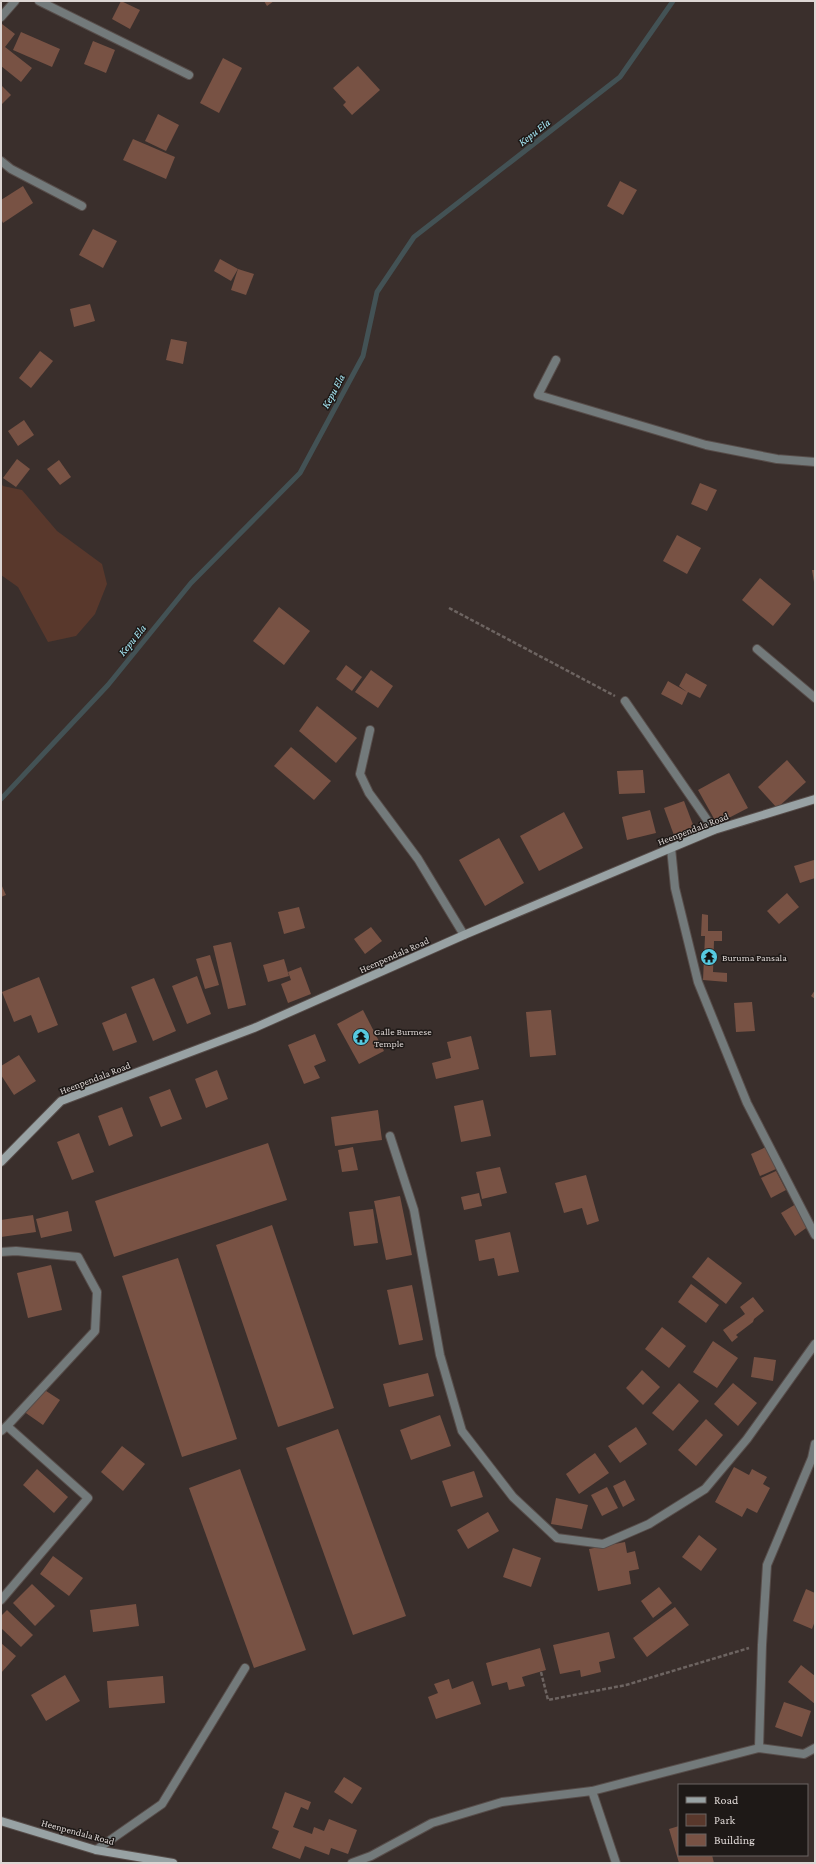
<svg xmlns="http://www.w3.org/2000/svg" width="816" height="1864" font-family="'Crimson Pro',serif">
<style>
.green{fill:#59382c}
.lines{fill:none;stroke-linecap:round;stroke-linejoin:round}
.stream{stroke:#435255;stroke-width:5}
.building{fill:#785244}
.street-casing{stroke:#574d4a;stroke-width:10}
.secondary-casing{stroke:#574d4a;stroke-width:10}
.path{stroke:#6d6461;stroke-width:2.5;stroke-dasharray:4 2;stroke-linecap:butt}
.street{stroke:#737a7b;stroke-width:8}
.secondary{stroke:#98a2a4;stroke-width:8}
.labels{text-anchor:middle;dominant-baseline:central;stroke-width:3;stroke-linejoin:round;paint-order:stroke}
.street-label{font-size:10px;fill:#ddd6d4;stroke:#1e1917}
.poi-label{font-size:10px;fill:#ddd6d4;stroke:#1e1917;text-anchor:start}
.water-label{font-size:11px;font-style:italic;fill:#abedfb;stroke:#1e1917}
</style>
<rect width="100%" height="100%" fill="#3a2f2c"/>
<!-- green -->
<path class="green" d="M 1,483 L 3,486 L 22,490 L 57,531 L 102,564 L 107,584 L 95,614 L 76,636 L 48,642 L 18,587 L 1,575 Z"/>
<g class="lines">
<!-- stream -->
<path class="stream" d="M 1,799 L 108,685 L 191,583 L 300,473 L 363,356 L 377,292 L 414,237 L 620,77 L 673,1"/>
</g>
<!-- building -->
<g class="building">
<path d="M 121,1 L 140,10 L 130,29 L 112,19 Z"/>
<path d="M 264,1 L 274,1 L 267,6 Z"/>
<path d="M 2,24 L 15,34 L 5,47 L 32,68 L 21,82 L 1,66 Z"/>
<path d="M 21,32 L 60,49 L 52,67 L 13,50 Z"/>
<path d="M 93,41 L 115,50 L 106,73 L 84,64 Z"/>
<path d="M 223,58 L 242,68 L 219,113 L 200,103 Z"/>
<path d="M 358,66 L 380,90 L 352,115 L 343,105 L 346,102 L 333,88 Z"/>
<path d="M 1,85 L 11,95 L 1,105 Z"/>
<path d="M 158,114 L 179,125 L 166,151 L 145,141 Z"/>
<path d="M 133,139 L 175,157 L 166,179 L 123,160 Z"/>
<path d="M 620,181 L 637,190 L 623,215 L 607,206 Z"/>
<path d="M 23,186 L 33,203 L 3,223 L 1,219 L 1,200 Z"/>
<path d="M 93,229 L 117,241 L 103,268 L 79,255 Z"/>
<path d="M 220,259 L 238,269 L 231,281 L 214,271 Z"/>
<path d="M 238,269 L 254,274 L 246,295 L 231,290 Z"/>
<path d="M 90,304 L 95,321 L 74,327 L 70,309 Z"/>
<path d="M 171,339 L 187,342 L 183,364 L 166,360 Z"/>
<path d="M 40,351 L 53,361 L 31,388 L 19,378 Z"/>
<path d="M 24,420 L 34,435 L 18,446 L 8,431 Z"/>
<path d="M 17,459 L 30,469 L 16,487 L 3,478 Z"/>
<path d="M 59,460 L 71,477 L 60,485 L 47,469 Z"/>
<path d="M 700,483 L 717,490 L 707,511 L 691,504 Z"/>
<path d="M 677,535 L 701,548 L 687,574 L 663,561 Z"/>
<path d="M 812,570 L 815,570 L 815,582 L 814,582 Z"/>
<path d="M 760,578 L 791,604 L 773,626 L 742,600 Z"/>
<path d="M 279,607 L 310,631 L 284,665 L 253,641 Z"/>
<path d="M 346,665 L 362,677 L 352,691 L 336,679 Z"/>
<path d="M 371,670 L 393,686 L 378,708 L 355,692 Z"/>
<path d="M 686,673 L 707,685 L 700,698 L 688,692 L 682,705 L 661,694 L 668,681 L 687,692 L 679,686 Z"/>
<path d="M 317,706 L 357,738 L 336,763 L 299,731 Z"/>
<path d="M 291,747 L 331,781 L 314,800 L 274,766 Z"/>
<path d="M 787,760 L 806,782 L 777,808 L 758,787 Z"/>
<path d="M 643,770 L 645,793 L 619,794 L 617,771 Z"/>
<path d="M 729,773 L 748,808 L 717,824 L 698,790 Z"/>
<path d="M 684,801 L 695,830 L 675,838 L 664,808 Z"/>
<path d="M 650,810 L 656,833 L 627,840 L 622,817 Z"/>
<path d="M 564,812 L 583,848 L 539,871 L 520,836 Z"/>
<path d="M 499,838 L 524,883 L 485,906 L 459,860 Z"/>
<path d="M 814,860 L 815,878 L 800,883 L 794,866 Z"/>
<path d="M 1,884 L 6,895 L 1,897 Z"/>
<path d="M 787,893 L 799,907 L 779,924 L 767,911 Z"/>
<path d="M 299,907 L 305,928 L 284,934 L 278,912 Z"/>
<path d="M 702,914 L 708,915 L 708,931 L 722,931 L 722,941 L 714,941 L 713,972 L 727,973 L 727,982 L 703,980 L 705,936 L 701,936 Z"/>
<path d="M 371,927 L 382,941 L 365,954 L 354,939 Z"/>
<path d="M 231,942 L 246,1005 L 228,1009 L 213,946 Z"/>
<path d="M 210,955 L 219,985 L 205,989 L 196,959 Z"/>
<path d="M 284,959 L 289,976 L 268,982 L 263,965 Z"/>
<path d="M 301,967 L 311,994 L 288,1003 L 281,984 L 291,980 L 288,972 Z"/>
<path d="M 197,976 L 211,1014 L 187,1024 L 172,986 Z"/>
<path d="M 39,977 L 58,1025 L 38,1033 L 31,1015 L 14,1022 L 2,992 Z"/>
<path d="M 154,978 L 176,1031 L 153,1041 L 131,987 Z"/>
<path d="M 815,990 L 815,999 L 811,996 Z"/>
<path d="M 752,1002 L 755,1031 L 736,1032 L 734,1003 Z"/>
<path d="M 363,1010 L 384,1051 L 359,1064 L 337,1024 Z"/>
<path d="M 551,1010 L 556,1055 L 530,1057 L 526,1012 Z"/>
<path d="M 126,1013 L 137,1042 L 113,1051 L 102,1023 Z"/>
<path d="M 315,1034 L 326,1061 L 314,1066 L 320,1078 L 304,1084 L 288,1045 Z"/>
<path d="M 471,1036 L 479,1069 L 436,1079 L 432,1063 L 451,1058 L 447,1042 Z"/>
<path d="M 19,1055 L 36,1081 L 14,1095 L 1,1075 L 1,1066 Z"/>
<path d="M 217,1070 L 228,1099 L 206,1108 L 195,1079 Z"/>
<path d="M 170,1089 L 182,1119 L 161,1127 L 149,1097 Z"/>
<path d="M 483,1100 L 491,1136 L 461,1142 L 454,1106 Z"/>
<path d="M 122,1107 L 133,1136 L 109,1146 L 98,1116 Z"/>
<path d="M 378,1110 L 382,1140 L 335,1146 L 331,1117 Z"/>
<path d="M 79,1133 L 94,1172 L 72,1180 L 57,1142 Z"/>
<path d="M 268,1143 L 287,1200 L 114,1257 L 95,1201 Z"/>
<path d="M 353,1147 L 358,1170 L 342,1172 L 338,1150 Z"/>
<path d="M 766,1147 L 776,1169 L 760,1176 L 751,1154 Z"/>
<path d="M 500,1167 L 507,1193 L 482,1199 L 476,1172 Z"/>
<path d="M 776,1171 L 786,1190 L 771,1198 L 761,1178 Z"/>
<path d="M 586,1175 L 599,1221 L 587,1225 L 582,1208 L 564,1213 L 555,1183 Z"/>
<path d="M 479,1193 L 482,1206 L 464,1210 L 461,1197 Z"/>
<path d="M 400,1196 L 412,1255 L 386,1260 L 374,1201 Z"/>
<path d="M 796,1204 L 809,1226 L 795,1236 L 781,1213 Z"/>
<path d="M 373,1209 L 378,1243 L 354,1246 L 349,1212 Z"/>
<path d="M 68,1211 L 72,1231 L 41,1238 L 36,1219 Z"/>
<path d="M 33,1215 L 36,1232 L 1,1237 L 1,1220 Z"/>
<path d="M 272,1225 L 334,1408 L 278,1427 L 216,1245 Z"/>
<path d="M 510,1232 L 519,1272 L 498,1276 L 494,1258 L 479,1261 L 475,1240 Z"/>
<path d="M 708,1257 L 742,1283 L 726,1304 L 692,1277 Z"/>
<path d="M 178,1258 L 237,1439 L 182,1457 L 122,1276 Z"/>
<path d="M 51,1265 L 62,1310 L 28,1318 L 17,1273 Z"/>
<path d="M 691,1284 L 719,1305 L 706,1323 L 678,1302 Z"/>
<path d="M 412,1285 L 423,1340 L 399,1345 L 387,1290 Z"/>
<path d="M 753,1297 L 764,1311 L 754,1319 L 753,1322 L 736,1335 L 738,1337 L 732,1342 L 723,1330 L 745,1314 L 740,1307 Z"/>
<path d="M 662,1327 L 686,1346 L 669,1368 L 645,1349 Z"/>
<path d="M 713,1341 L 738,1358 L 717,1388 L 693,1372 Z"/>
<path d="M 754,1357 L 776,1360 L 773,1381 L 751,1377 Z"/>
<path d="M 642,1370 L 660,1387 L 643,1405 L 626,1388 Z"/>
<path d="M 428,1373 L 434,1396 L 389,1407 L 383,1384 Z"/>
<path d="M 679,1383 L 699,1401 L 673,1431 L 652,1413 Z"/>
<path d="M 733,1383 L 757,1403 L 738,1426 L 714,1404 Z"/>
<path d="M 40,1387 L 60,1400 L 43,1425 L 23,1411 Z"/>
<path d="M 440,1415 L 451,1446 L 411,1460 L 400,1430 Z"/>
<path d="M 706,1419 L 723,1435 L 696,1466 L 678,1450 Z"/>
<path d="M 636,1427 L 647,1444 L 620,1463 L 608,1446 Z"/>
<path d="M 338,1429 L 406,1616 L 353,1635 L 286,1448 Z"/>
<path d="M 122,1446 L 145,1464 L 123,1491 L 101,1472 Z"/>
<path d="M 595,1453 L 609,1473 L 579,1494 L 566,1474 Z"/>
<path d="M 734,1467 L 749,1475 L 752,1469 L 767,1477 L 763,1484 L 770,1488 L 757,1513 L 747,1508 L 742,1517 L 715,1502 Z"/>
<path d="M 37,1469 L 68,1497 L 54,1513 L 23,1485 Z"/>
<path d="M 240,1469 L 306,1650 L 254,1668 L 189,1488 Z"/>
<path d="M 474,1471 L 483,1497 L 451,1507 L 442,1481 Z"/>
<path d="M 625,1480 L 635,1500 L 623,1507 L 613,1486 Z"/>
<path d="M 607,1487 L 618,1508 L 602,1516 L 591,1495 Z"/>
<path d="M 556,1498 L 588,1505 L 582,1529 L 551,1524 Z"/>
<path d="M 488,1512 L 499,1531 L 468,1549 L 457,1530 Z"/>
<path d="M 699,1535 L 717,1549 L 701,1571 L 682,1557 Z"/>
<path d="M 625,1542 L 627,1553 L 635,1551 L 639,1569 L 629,1571 L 631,1584 L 598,1591 L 589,1549 Z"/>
<path d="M 513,1548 L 541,1558 L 531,1587 L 503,1577 Z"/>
<path d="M 53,1556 L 83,1578 L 69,1596 L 40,1574 Z"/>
<path d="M 32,1584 L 55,1606 L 35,1626 L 13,1603 Z"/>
<path d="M 659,1587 L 672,1603 L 653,1618 L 641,1601 Z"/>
<path d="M 806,1589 L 815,1593 L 815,1621 L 812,1629 L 793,1621 Z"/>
<path d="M 136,1604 L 139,1626 L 93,1632 L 90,1610 Z"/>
<path d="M 675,1607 L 689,1625 L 647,1657 L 633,1638 Z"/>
<path d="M 7,1610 L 33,1635 L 21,1647 L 1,1628 L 1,1616 Z"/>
<path d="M 609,1632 L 615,1658 L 599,1662 L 601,1672 L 581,1677 L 580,1670 L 560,1674 L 553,1645 Z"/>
<path d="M 1,1643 L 16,1656 L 1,1673 Z"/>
<path d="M 540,1648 L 546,1670 L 522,1677 L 525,1686 L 509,1690 L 507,1682 L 492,1686 L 486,1663 Z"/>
<path d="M 801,1665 L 815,1676 L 815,1704 L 788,1682 Z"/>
<path d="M 65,1675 L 80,1701 L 46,1721 L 31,1695 Z"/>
<path d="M 163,1676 L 165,1703 L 109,1708 L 107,1681 Z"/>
<path d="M 449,1679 L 452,1689 L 473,1681 L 481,1704 L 436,1719 L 428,1697 L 438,1693 L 434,1684 Z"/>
<path d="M 784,1702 L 811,1711 L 802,1737 L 775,1727 Z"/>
<path d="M 344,1777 L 362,1788 L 352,1804 L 334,1792 Z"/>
<path d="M 285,1792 L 311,1802 L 308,1810 L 301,1807 L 293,1827 L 312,1834 L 314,1827 L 324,1831 L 329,1819 L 357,1830 L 348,1854 L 331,1848 L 329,1855 L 305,1846 L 300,1859 L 272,1848 L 279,1831 L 272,1828 Z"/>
<path d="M 679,1826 L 679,1855 L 712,1855 L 714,1863 L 679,1863 L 669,1829 Z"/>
</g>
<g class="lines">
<!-- street casing -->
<g class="street-casing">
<g id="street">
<path d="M 39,1 L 189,75"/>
<path d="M 1,17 L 15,1"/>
<path d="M 1,161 L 11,169 L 82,206"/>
<path d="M 556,360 L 538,395 L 706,445 L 777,459 L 815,462"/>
<path d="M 757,649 L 815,698"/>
<path d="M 625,701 L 714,830"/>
<path d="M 370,730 L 360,774 L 369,793 L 418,859 L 464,935"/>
<path d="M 671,848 L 675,888 L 698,982 L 747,1103 L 815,1235"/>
<path d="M 390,1136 L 414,1210 L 440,1355 L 462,1431 L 513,1497 L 557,1538 L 603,1544 L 649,1524 L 705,1489 L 747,1439 L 815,1344"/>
<path d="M 1,1252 L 16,1251 L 78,1257 L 97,1292 L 95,1331 L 7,1426 L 1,1431"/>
<path d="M 1,1600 L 88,1498 L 7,1426"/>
<path d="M 759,1748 L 762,1645 L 767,1565 L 812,1458 L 815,1444"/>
<path d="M 592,1791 L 616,1863"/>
<path d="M 96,1850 L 162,1804 L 245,1668"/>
<path d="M 352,1863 L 371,1856 L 432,1823 L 502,1802 L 592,1791 L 759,1748 L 804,1754 L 815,1748"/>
</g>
</g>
<!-- secondary casing -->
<g class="secondary-casing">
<g id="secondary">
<path d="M 1,1162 L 61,1101 L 254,1028 L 464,935 L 714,830 L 815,799"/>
<path d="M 1,1821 L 96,1850 L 173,1863"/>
</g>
</g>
<!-- path -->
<g class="path">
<path d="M 449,608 L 615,696"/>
<path d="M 541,1672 L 548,1700 L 626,1685 L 749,1648"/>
</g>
<!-- street -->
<use href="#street" class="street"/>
<!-- secondary -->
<use href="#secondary" class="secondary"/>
</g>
<!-- icons -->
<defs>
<g id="temple-disc" transform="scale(0.9)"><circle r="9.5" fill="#56c9e0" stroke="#1e1917"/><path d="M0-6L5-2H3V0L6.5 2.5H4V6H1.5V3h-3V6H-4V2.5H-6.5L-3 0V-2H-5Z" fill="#111"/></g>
</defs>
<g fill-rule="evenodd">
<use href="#temple-disc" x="709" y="957"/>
<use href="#temple-disc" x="361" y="1037"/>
</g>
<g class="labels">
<!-- street labels -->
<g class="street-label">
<text transform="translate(693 829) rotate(-21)">Heenpendala Road</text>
<text transform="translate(394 955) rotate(-24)">Heenpendala Road</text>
<text transform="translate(95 1078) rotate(-21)">Heenpendala Road</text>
<text transform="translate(78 1832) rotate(15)">Heenpendala Road</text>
</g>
<!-- poi labels -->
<g class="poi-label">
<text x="722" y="957">Buruma Pansala</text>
<text x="374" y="1031">Galle Burmese<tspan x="374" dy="12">Temple</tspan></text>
</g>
<!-- water labels -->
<g class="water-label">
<text transform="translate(534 132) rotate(-38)">Kepu Ela</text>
<text transform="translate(333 391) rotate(-62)">Kepu Ela</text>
<text transform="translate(132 640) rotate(-51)">Kepu Ela</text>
</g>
</g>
<!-- border -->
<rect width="816" height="1864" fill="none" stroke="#ddd6d4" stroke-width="4"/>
<!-- legend -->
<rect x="678" y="1784" width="130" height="72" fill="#1e1917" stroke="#6a6563"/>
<rect x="686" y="1797" width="20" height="6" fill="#98a2a4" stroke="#6a6563"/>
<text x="714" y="1804" font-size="12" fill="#ddd6d4">Road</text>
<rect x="686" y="1814" width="20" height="12" fill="#59382c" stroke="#6a6563"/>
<text x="714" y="1824" font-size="12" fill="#ddd6d4">Park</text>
<rect x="686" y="1834" width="20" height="12" fill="#785244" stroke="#6a6563"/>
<text x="714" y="1844" font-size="12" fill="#ddd6d4">Building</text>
</svg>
